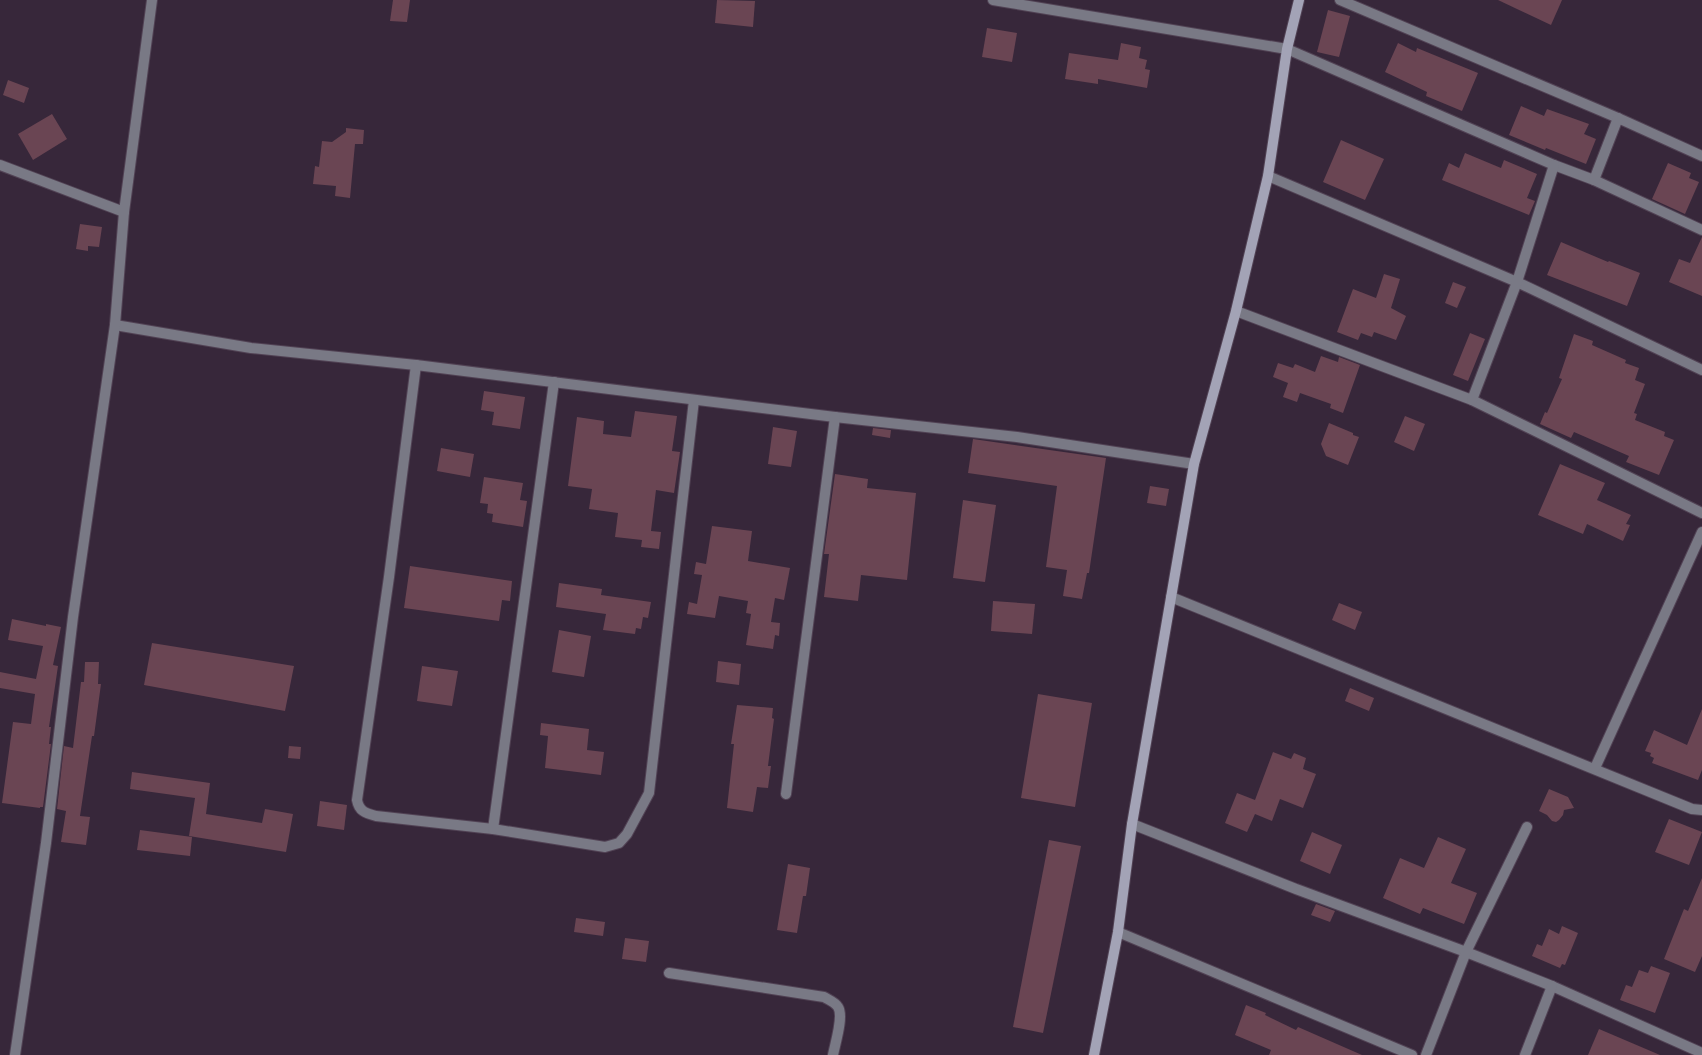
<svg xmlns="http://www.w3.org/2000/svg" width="1702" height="1055" font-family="'Libre Baskerville',serif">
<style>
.building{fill:#6a4553}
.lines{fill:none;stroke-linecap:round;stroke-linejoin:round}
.street-casing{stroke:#514254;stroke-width:12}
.secondary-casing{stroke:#514254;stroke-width:12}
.street{stroke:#797985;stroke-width:10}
.secondary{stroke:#a3a3b6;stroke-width:10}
</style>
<rect width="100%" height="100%" fill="#37273a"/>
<!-- building -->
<g class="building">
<path d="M 393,0 L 410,0 L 407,22 L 390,21 Z"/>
<path d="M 717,0 L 755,1 L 753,27 L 715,23 Z"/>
<path d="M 1498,0 L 1562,0 L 1551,25 Z"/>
<path d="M 1328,10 L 1350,16 L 1339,57 L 1317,52 Z"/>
<path d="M 987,28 L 1017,33 L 1012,62 L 982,57 Z"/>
<path d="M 1121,43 L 1141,47 L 1139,58 L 1147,60 L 1145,69 L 1150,70 L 1147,88 L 1098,79 L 1098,84 L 1065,79 L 1069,53 L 1118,60 Z"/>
<path d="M 1398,43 L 1416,52 L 1417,48 L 1478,73 L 1462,111 L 1426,96 L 1427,92 L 1385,72 Z"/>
<path d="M 8,80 L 29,88 L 24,103 L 3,95 Z"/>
<path d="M 1521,106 L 1544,116 L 1547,109 L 1589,124 L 1584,134 L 1596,139 L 1586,164 L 1546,148 L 1545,150 L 1509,135 Z"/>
<path d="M 52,114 L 67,139 L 33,160 L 18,134 Z"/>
<path d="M 346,128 L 364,130 L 363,144 L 355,144 L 350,198 L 335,196 L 336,186 L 313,184 L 315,166 L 319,167 L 322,141 L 332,142 L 346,132 Z"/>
<path d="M 1341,140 L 1384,159 L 1365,200 L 1323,182 Z"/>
<path d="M 1465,153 L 1501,168 L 1504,160 L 1537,174 L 1527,198 L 1535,201 L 1529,215 L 1442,180 L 1449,163 L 1459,168 Z"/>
<path d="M 1668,163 L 1691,173 L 1689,178 L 1699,182 L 1685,214 L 1652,199 Z"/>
<path d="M 80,224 L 102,227 L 99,247 L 88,246 L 88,251 L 76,249 Z"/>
<path d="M 1702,237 L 1702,296 L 1669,282 L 1679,259 L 1690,263 Z"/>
<path d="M 1561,242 L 1608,262 L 1609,261 L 1640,273 L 1627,306 L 1547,275 Z"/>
<path d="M 1384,274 L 1400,279 L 1391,308 L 1406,316 L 1396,340 L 1374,332 L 1372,337 L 1361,333 L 1358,340 L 1337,332 L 1353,289 L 1376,298 Z"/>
<path d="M 1453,282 L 1466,287 L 1457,308 L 1445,303 Z"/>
<path d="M 1470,333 L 1485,339 L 1468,381 L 1453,375 Z"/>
<path d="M 1574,334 L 1593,341 L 1592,345 L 1626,360 L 1625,363 L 1639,368 L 1635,380 L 1645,384 L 1634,413 L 1637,414 L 1635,420 L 1665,432 L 1664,436 L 1674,440 L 1659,475 L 1626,462 L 1629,456 L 1574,432 L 1571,438 L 1540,424 L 1545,412 L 1547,413 L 1562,379 L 1559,378 Z"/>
<path d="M 1321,356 L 1338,362 L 1339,357 L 1360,365 L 1343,413 L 1330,408 L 1331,404 L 1300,393 L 1297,402 L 1283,397 L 1288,383 L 1273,377 L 1278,363 L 1293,368 L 1295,364 L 1315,372 Z"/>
<path d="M 484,391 L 525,397 L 520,429 L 492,425 L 494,412 L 481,410 Z"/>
<path d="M 635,411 L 677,416 L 672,451 L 680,452 L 674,493 L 656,490 L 651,531 L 661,532 L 659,549 L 641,547 L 642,540 L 615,537 L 618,513 L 589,509 L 592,489 L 568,486 L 577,417 L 604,421 L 603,434 L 631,437 Z"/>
<path d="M 1405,416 L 1425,424 L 1414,451 L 1394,442 Z"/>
<path d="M 1329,423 L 1353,433 L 1353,435 L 1359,437 L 1348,465 L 1326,456 L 1321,444 Z"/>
<path d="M 773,427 L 797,431 L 791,467 L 768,464 Z"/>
<path d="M 873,428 L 891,430 L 890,438 L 872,435 Z"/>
<path d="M 973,439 L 1106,458 L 1089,573 L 1087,573 L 1082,599 L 1063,596 L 1067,570 L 1046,567 L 1057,486 L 968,473 Z"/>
<path d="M 441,448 L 474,454 L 470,477 L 437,471 Z"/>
<path d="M 1560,464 L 1605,483 L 1597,500 L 1631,515 L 1626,524 L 1630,525 L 1623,541 L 1587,524 L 1583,534 L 1538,515 Z"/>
<path d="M 835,474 L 868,479 L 867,488 L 916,493 L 907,580 L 861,575 L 858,601 L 824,597 L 829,554 L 824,554 Z"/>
<path d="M 484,477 L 523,483 L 520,500 L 527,501 L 523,527 L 492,522 L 493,514 L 487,513 L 488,504 L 480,503 Z"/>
<path d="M 1150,486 L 1169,489 L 1166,506 L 1147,503 Z"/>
<path d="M 963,500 L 996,505 L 985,582 L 953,578 Z"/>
<path d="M 712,526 L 752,531 L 748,561 L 790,568 L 784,600 L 775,598 L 771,622 L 780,623 L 779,636 L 775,635 L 773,649 L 746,645 L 751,614 L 746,613 L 748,601 L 719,596 L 715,618 L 687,614 L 689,602 L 697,604 L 702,575 L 694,574 L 696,562 L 706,564 Z"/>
<path d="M 410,566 L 512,581 L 510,601 L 502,600 L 499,621 L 404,608 Z"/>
<path d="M 559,583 L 602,589 L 601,595 L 651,602 L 648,618 L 643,617 L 641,629 L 636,628 L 635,634 L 603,630 L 606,614 L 556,607 Z"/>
<path d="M 993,601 L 1035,604 L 1032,634 L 991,631 Z"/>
<path d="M 1339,603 L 1362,612 L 1355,630 L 1332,620 Z"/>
<path d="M 12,619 L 46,626 L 46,624 L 61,627 L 53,665 L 58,666 L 49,727 L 51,727 L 49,744 L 51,744 L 43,807 L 40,807 L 40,808 L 2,803 L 13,722 L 31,724 L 35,694 L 0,688 L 0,672 L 36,679 L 43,646 L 8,640 Z"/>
<path d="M 559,630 L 591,636 L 584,677 L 552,672 Z"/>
<path d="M 152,643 L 294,666 L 285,711 L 144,685 Z"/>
<path d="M 718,661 L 741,664 L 739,685 L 716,682 Z"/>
<path d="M 85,662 L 99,662 L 98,684 L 101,684 L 94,736 L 92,736 L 80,816 L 90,817 L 86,845 L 61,842 L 66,811 L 57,809 L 64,746 L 73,748 L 81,682 L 84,682 Z"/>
<path d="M 422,666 L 458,671 L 452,706 L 417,701 Z"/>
<path d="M 1350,688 L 1374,698 L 1369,711 L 1345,701 Z"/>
<path d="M 1038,694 L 1092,703 L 1075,807 L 1021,798 Z"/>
<path d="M 737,705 L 773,708 L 772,718 L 774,719 L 768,766 L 771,766 L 768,788 L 757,787 L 753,812 L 727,808 L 734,744 L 731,744 Z"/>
<path d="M 1702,709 L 1702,770 L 1698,780 L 1652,763 L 1654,758 L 1650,756 L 1651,753 L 1645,751 L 1654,730 L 1687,745 Z"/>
<path d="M 541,723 L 589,729 L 587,750 L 604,752 L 601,775 L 545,768 L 548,736 L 540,735 Z"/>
<path d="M 289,746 L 301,747 L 300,759 L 288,758 Z"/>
<path d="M 1273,752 L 1291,759 L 1294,753 L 1306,758 L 1303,769 L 1316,774 L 1303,808 L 1280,799 L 1272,821 L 1255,814 L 1247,832 L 1225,823 L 1237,793 L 1255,800 Z"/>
<path d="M 132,772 L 210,783 L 206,814 L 262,823 L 265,809 L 293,814 L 286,852 L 189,836 L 195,798 L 130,789 Z"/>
<path d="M 1549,789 L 1568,797 L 1574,808 L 1564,810 L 1563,815 L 1559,820 L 1556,822 L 1552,821 L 1547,815 L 1539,811 Z"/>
<path d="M 320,801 L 347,805 L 344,830 L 317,826 Z"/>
<path d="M 1669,819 L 1702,832 L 1689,865 L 1655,852 Z"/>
<path d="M 140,830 L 192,837 L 190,856 L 137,850 Z"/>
<path d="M 1312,832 L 1342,845 L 1330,874 L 1300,861 Z"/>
<path d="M 1438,837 L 1466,849 L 1451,883 L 1477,893 L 1464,924 L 1423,908 L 1420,914 L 1383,898 L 1400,858 L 1424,868 Z"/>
<path d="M 1049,840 L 1081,846 L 1043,1033 L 1013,1027 Z"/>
<path d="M 788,864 L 810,868 L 806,896 L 803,896 L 797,933 L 777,930 Z"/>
<path d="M 1702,878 L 1702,956 L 1695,972 L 1664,959 L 1684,909 L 1688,911 Z"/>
<path d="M 1316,904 L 1335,911 L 1330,922 L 1311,915 Z"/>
<path d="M 576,918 L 605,922 L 603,936 L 574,932 Z"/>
<path d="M 1562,926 L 1578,933 L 1565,965 L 1562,964 L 1560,968 L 1532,956 L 1537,944 L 1542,946 L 1549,929 L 1559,934 Z"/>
<path d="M 625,938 L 649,941 L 646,962 L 622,959 Z"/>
<path d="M 1651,966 L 1670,973 L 1655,1013 L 1620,1000 L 1626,985 L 1632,987 L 1639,970 L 1648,973 Z"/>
<path d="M 1246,1005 L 1266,1013 L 1265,1015 L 1296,1030 L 1298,1027 L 1362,1055 L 1269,1055 L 1271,1050 L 1235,1035 Z"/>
<path d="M 1599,1029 L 1660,1055 L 1588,1055 Z"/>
</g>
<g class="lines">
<!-- street casing -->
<g class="street-casing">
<g id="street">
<path d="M 993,0 L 1287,49 L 1554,165 L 1594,180 L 1702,230"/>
<path d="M 1340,0 L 1618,118 L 1702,156"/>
<path d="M 0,165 L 124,212"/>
<path d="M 1268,176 L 1517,282 L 1702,370"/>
<path d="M 1594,180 L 1618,118"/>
<path d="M 1236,311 L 1472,400 L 1702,513"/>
<path d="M 115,325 L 251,348 L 416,365 L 835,417 L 1017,437 L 1194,464"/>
<path d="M 416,365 L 389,577 L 357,800 C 359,811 365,813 376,816 L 493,829 L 605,847 L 619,843 L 627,834 L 649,793 L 694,400"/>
<path d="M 1472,400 L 1517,282 L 1554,165"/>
<path d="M 1171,597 L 1692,809 L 1702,810"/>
<path d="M 1595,768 L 1702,532"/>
<path d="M 786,794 L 835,417"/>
<path d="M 1132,824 L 1296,889 L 1466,952 L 1552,986 L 1702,1053"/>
<path d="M 493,829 L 554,382"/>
<path d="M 1118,932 L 1412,1055"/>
<path d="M 669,973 L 824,997 C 829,1000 835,1002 838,1007 C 844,1016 835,1044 833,1055"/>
<path d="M 15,1055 L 46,843 L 73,617 L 115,325 L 124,212 L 152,0"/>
<path d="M 1426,1055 L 1466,952 L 1527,827"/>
<path d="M 1525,1055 L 1552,986"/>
</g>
</g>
<!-- secondary casing -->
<g class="secondary-casing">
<path id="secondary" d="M 1094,1055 L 1118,932 L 1132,824 L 1194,464 L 1236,311 L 1268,176 L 1287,49 L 1299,0"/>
</g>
<!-- street -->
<use href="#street" class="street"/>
<!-- secondary -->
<use href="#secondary" class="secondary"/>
</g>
</svg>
